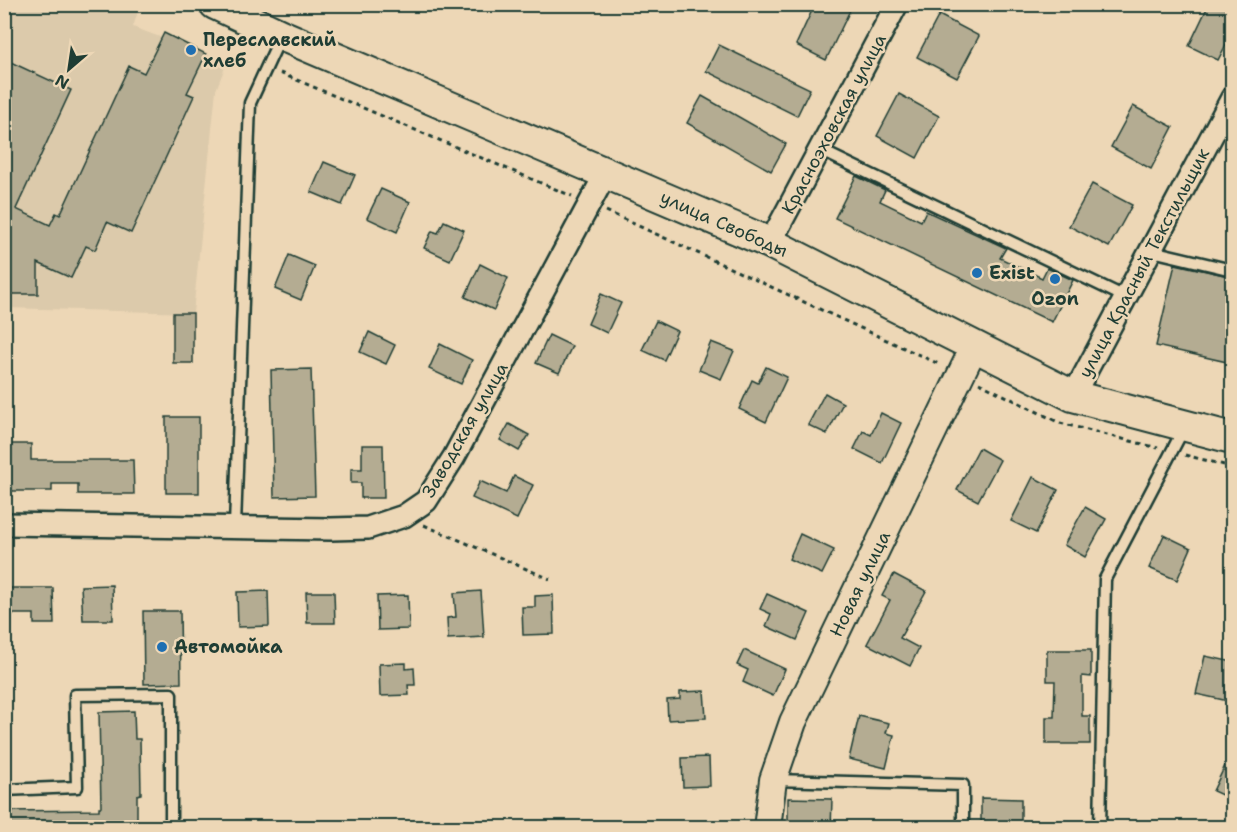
<svg xmlns="http://www.w3.org/2000/svg" width="1237" height="832" font-family="'Shantell Sans',sans-serif">
<style>
.built{fill:#dccaab}
.building{fill:#b4ac92;stroke:#1f3d34;stroke-width:1.5}
.lines{fill:none;stroke-linecap:round;stroke-linejoin:round}
.service-casing{stroke:#1f3d34;stroke-width:15}
.minor-casing{stroke:#1f3d34;stroke-width:26}
.tertiary-casing{stroke:#1f3d34;stroke-width:30}
.secondary-casing{stroke:#1f3d34;stroke-width:34}
.path{stroke:#1f3d34;stroke-width:3;stroke-dasharray:4.5 4.5;stroke-linecap:butt}
.service{stroke:#edd7b6;stroke-width:10}
.minor{stroke:#edd7b6;stroke-width:21}
.tertiary{stroke:#edd7b6;stroke-width:26}
.secondary{stroke:#edd7b6;stroke-width:30}
.poi-dot{fill:#1f6fb2;stroke:#edd7b6;stroke-width:2}
.labels{text-anchor:middle;dominant-baseline:central;stroke-width:5;stroke-linejoin:round;paint-order:stroke}
.poi-label{font-size:18px;font-weight:bold;fill:#1f3d34;stroke:#edd7b6;text-anchor:start}
.street-label{font-size:18px;fill:#1f3d34;stroke:#edd7b6}
</style>
<rect width="100%" height="100%" fill="#edd7b6"/>
<filter id="ink" filterUnits="userSpaceOnUse"><feTurbulence type="fractalNoise" baseFrequency=".0167" numOctaves="2"/><feDisplacementMap in="SourceGraphic" scale="12" xChannelSelector="R" yChannelSelector="G"/><feConvolveMatrix kernelMatrix="1 2 1 2 8 2 1 2 1" color-interpolation-filters="sRGB"/></filter>
<g filter="url(#ink)">
<!-- built -->
<path class="built" d="M 5,5 L 140,5 L 133,27 L 227,62 L 216,90 L 193,313 L 5,308 Z"/>
<!-- building -->
<g class="building">
<path d="M 815,4 L 853,4 L 826,60 L 796,45 Z"/>
<path d="M 1209,4 L 1233,4 L 1233,31 L 1218,60 L 1189,46 Z"/>
<path d="M 939,15 L 979,36 L 957,78 L 917,57 Z"/>
<path d="M 164,33 L 206,54 L 187,93 L 194,96 L 131,233 L 107,222 L 95,250 L 86,246 L 71,278 L 38,263 L 38,294 L 4,294 L 4,59 L 71,90 L 16,209 L 50,225 L 56,213 L 60,215 L 129,66 L 144,73 Z"/>
<path d="M 719,45 L 810,89 L 797,116 L 706,71 Z"/>
<path d="M 899,94 L 939,116 L 917,158 L 877,136 Z"/>
<path d="M 702,96 L 786,144 L 771,171 L 687,123 Z"/>
<path d="M 1133,106 L 1173,127 L 1151,169 L 1111,147 Z"/>
<path d="M 324,162 L 355,175 L 342,205 L 311,192 Z"/>
<path d="M 856,176 L 885,190 L 880,201 L 921,221 L 926,211 L 1006,248 L 1000,258 L 1042,278 L 1047,268 L 1073,280 L 1052,322 L 835,218 Z"/>
<path d="M 1092,184 L 1132,205 L 1109,247 L 1069,226 Z"/>
<path d="M 381,189 L 410,202 L 397,232 L 367,218 Z"/>
<path d="M 444,221 L 464,230 L 450,260 L 424,248 L 432,231 L 438,233 Z"/>
<path d="M 289,255 L 315,266 L 301,300 L 275,289 Z"/>
<path d="M 480,264 L 508,278 L 494,310 L 465,297 Z"/>
<path d="M 1175,264 L 1233,277 L 1233,340 L 1227,362 L 1156,346 Z"/>
<path d="M 601,294 L 621,303 L 607,333 L 588,324 Z"/>
<rect x="173" y="313" width="20" height="50"/>
<path d="M 656,321 L 677,331 L 664,360 L 642,350 Z"/>
<path d="M 369,332 L 395,345 L 386,364 L 360,352 Z"/>
<path d="M 549,335 L 572,346 L 559,373 L 536,363 Z"/>
<path d="M 711,342 L 734,351 L 721,379 L 699,370 Z"/>
<path d="M 440,344 L 472,360 L 461,384 L 429,369 Z"/>
<path d="M 766,367 L 787,377 L 766,422 L 739,409 L 752,380 L 758,383 Z"/>
<path d="M 311,369 L 315,496 L 274,497 L 271,370 Z"/>
<path d="M 825,393 L 843,403 L 827,434 L 808,425 Z"/>
<path d="M 881,413 L 901,423 L 882,463 L 854,449 L 863,431 L 871,435 Z"/>
<rect x="166" y="417" width="33" height="76"/>
<path d="M 509,424 L 529,435 L 519,451 L 500,440 Z"/>
<path d="M 4,444 L 31,444 L 31,460 L 133,460 L 134,494 L 78,494 L 78,484 L 52,484 L 52,491 L 4,491 Z"/>
<path d="M 362,445 L 383,445 L 384,498 L 361,498 L 361,483 L 351,483 L 351,469 L 362,469 Z"/>
<path d="M 979,448 L 1000,460 L 978,501 L 957,490 Z"/>
<path d="M 514,476 L 533,485 L 517,519 L 472,498 L 480,481 L 506,493 Z"/>
<path d="M 1033,477 L 1058,490 L 1036,533 L 1011,521 Z"/>
<path d="M 1085,507 L 1106,519 L 1085,557 L 1064,545 Z"/>
<path d="M 800,534 L 834,550 L 822,574 L 789,559 Z"/>
<path d="M 1164,535 L 1191,548 L 1177,580 L 1149,568 Z"/>
<path d="M 894,574 L 926,591 L 900,638 L 919,648 L 910,666 L 867,644 L 890,600 L 882,596 Z"/>
<path d="M 112,585 L 113,620 L 83,620 L 81,586 Z"/>
<path d="M 4,588 L 53,588 L 54,624 L 34,624 L 34,614 L 4,614 Z"/>
<path d="M 268,591 L 269,626 L 238,627 L 237,592 Z"/>
<path d="M 481,591 L 484,637 L 448,639 L 447,618 L 456,617 L 454,593 Z"/>
<path d="M 306,592 L 334,592 L 335,623 L 307,623 Z"/>
<path d="M 767,594 L 809,613 L 797,640 L 766,626 L 771,614 L 760,609 Z"/>
<path d="M 408,595 L 409,629 L 378,630 L 377,596 Z"/>
<path d="M 553,595 L 554,634 L 523,635 L 522,607 L 535,607 L 535,596 Z"/>
<path d="M 143,611 L 180,611 L 181,683 L 144,684 Z"/>
<path d="M 744,650 L 785,669 L 773,696 L 743,682 L 748,670 L 737,665 Z"/>
<path d="M 1047,650 L 1091,650 L 1091,677 L 1082,676 L 1082,716 L 1090,716 L 1090,744 L 1046,744 L 1046,717 L 1054,717 L 1055,681 L 1047,681 Z"/>
<path d="M 1205,656 L 1233,662 L 1233,702 L 1196,694 Z"/>
<path d="M 406,663 L 406,669 L 414,668 L 415,685 L 408,685 L 409,695 L 380,696 L 379,664 Z"/>
<path d="M 704,691 L 706,718 L 668,720 L 667,700 L 680,699 L 680,692 Z"/>
<path d="M 134,711 L 135,739 L 140,739 L 141,794 L 137,795 L 137,828 L 4,828 L 4,811 L 99,810 L 99,807 L 101,807 L 99,712 Z"/>
<path d="M 859,716 L 889,723 L 886,733 L 894,735 L 886,768 L 849,759 Z"/>
<path d="M 1233,749 L 1233,800 L 1213,791 Z"/>
<path d="M 709,757 L 710,786 L 683,787 L 682,758 Z"/>
<path d="M 788,798 L 832,799 L 831,828 L 788,828 Z"/>
<path d="M 981,798 L 1021,799 L 1021,828 L 981,828 Z"/>
</g>
<g class="lines">
<!-- service casing -->
<g class="service-casing">
<g id="service">
<path d="M 820,150 L 1125,297"/>
<path d="M 1152,251 L 1232,270"/>
<path d="M 235,526 L 250,103 L 280,38"/>
<path d="M 773,780 L 963,785 L 963,828"/>
<path d="M 4,790 L 77,787 L 75,695 L 171,694 L 171,828"/>
<path d="M 1100,828 L 1105,579 L 1184,428"/>
</g>
</g>
<!-- minor casing -->
<g class="minor-casing">
<g id="minor">
<path d="M 770,243 L 897,4"/>
<path d="M 1073,396 L 1232,98"/>
<path d="M 4,524 L 331,529 L 368,528 L 404,516 L 426,501 L 454,457 L 606,173"/>
</g>
</g>
<!-- tertiary casing -->
<g class="tertiary-casing">
<path id="tertiary" d="M 767,828 L 773,780 L 793,722 L 974,347"/>
</g>
<!-- secondary casing -->
<g class="secondary-casing">
<path id="secondary" d="M 215,4 L 281,35 L 770,243 L 1073,396 L 1232,438"/>
</g>
<!-- path -->
<g class="path">
<path d="M 280,73 L 572,196"/>
<path d="M 606,211 L 941,365"/>
<path d="M 979,383 L 1060,423 L 1158,448"/>
<path d="M 1185,455 L 1232,467"/>
<path d="M 424,525 L 550,579"/>
</g>
<!-- service -->
<use href="#service" class="service"/>
<!-- minor -->
<use href="#minor" class="minor"/>
<!-- tertiary -->
<use href="#tertiary" class="tertiary"/>
<!-- secondary -->
<use href="#secondary" class="secondary"/>
</g>
</g>
<!-- markers -->
<g class="poi-dot">
<circle cx="191" cy="50" r="6"/>
<circle cx="977" cy="273" r="6"/>
<circle cx="1055" cy="279" r="6"/>
<circle cx="162" cy="647" r="6"/>
</g>
<g class="labels">
<!-- poi labels -->
<g class="poi-label">
<text x="203" y="40">Переславский<tspan x="203" dy="21">хлеб</tspan></text>
<text x="989" y="273">Exist</text>
<text x="1055" y="299" text-anchor="middle">Ozon</text>
<text x="174" y="647">Автомойка</text>
</g>
<!-- street labels -->
<g class="street-label">
<text transform="translate(834 124) rotate(-62)">Красноэховская улица</text>
<text transform="translate(724 224) rotate(24)">улица Свободы</text>
<text transform="translate(1144 263) rotate(-62)">улица Красный Текстильщик</text>
<text transform="translate(465 430) rotate(-60)">Заводская улица</text>
<text transform="translate(860 584) rotate(-64)">Новая улица</text>
</g>
</g>
<!-- margin -->
<rect width="1237" height="832" fill="none" stroke="#edd7b6" stroke-width="24"/>
<rect x="12" y="12" width="1213" height="808" fill="none" stroke="#1f3d34" stroke-width="2" filter="url(#ink)"/>
<!-- north arrow -->
<g transform="translate(69 69) rotate(209)" stroke="#edd7b6" stroke-width="4.5" paint-order="stroke">
<path d="M0-4.5L10 22L0 15L-10 22Z" fill="#1f3d34"/>
<text y="-9" font-size="16" font-weight="bold" text-anchor="middle" fill="#1f3d34">N</text>
</g>
</svg>
